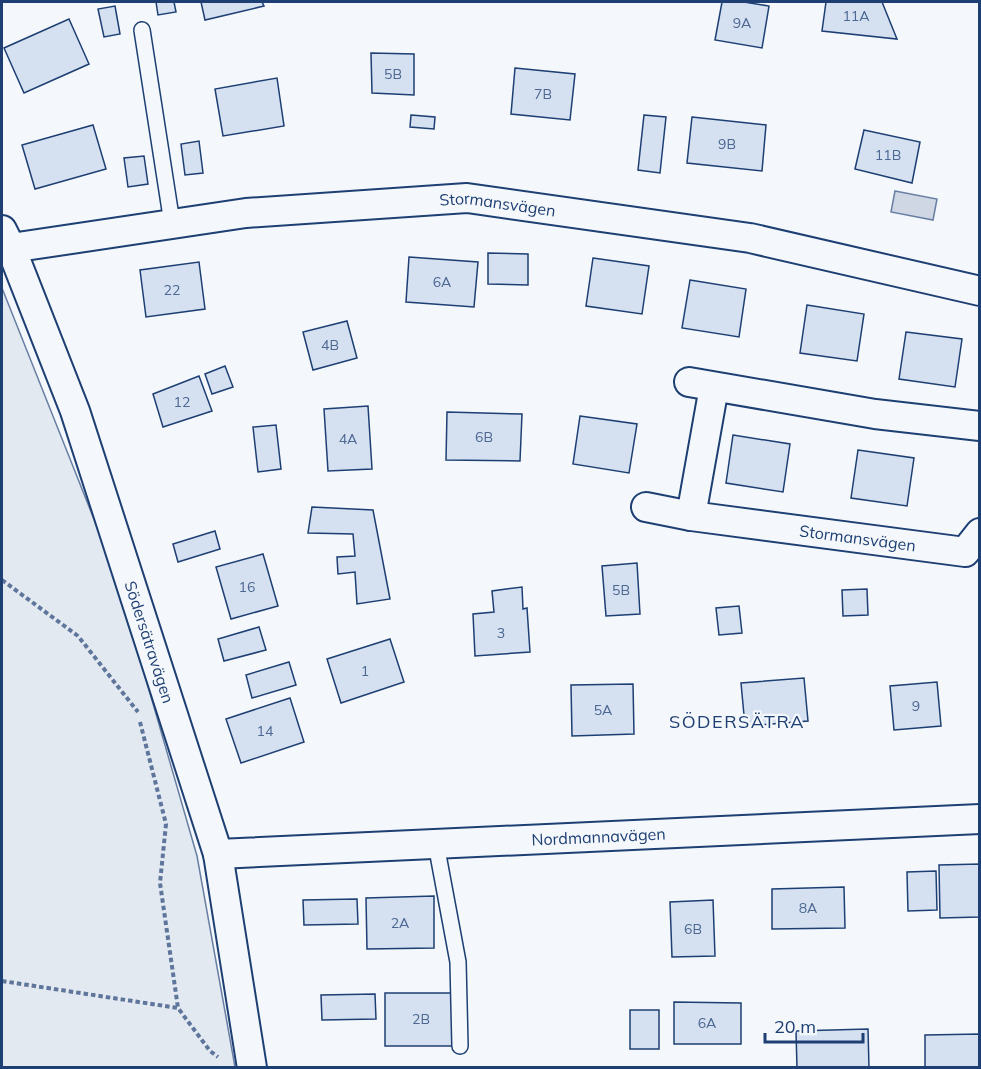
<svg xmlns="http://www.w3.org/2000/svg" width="981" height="1069" font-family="Mulish,sans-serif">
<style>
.green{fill:#e3e9f0;stroke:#687fa3;stroke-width:1.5}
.water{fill:#cfd7e4;stroke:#687fa3;stroke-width:1.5}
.building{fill:#d5e0f0;stroke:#1d3f73;stroke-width:1.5}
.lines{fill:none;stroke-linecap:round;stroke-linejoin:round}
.lane-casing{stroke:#1d3f73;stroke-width:18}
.street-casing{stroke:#1d3f73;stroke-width:32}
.path{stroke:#5e769c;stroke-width:4;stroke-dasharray:4.5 3;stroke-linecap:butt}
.lane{stroke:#f4f7fb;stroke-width:15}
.street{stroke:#f4f7fb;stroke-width:28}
.labels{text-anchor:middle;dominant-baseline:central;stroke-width:4.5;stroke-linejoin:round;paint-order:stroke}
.number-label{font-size:14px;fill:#4b6792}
.street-label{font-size:16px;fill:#1d3f73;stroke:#f4f7fb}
.neighbourhood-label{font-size:18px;letter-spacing:1.5px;fill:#1d3f73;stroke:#f4f7fb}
</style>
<rect width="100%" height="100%" fill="#f4f7fb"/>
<!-- green -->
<path class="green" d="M 2,288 L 115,572 L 197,856 L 235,1067 L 2,1067 Z"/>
<!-- water -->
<path class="water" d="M 895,191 L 937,199 L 933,220 L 891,212 Z"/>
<!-- building -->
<g class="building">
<path d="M 156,2 L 174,2 L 176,12 L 158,15 Z"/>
<path d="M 201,2 L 262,2 L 264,6 L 205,20 Z"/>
<path d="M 722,2 L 744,2 L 769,6 L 762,48 L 715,40 Z"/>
<path d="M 826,2 L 882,2 L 897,39 L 822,31 Z"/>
<path d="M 115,6 L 120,34 L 104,37 L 98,9 Z"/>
<path d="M 69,19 L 89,64 L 24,93 L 4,48 Z"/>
<path d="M 371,53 L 414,54 L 414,95 L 372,93 Z"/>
<path d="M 515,68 L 575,74 L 570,120 L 511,114 Z"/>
<path d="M 277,78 L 284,126 L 223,136 L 215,89 Z"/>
<path d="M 411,115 L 435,117 L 434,129 L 410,127 Z"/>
<path d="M 644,115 L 666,117 L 660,173 L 638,170 Z"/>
<path d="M 692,117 L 766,125 L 762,171 L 687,163 Z"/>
<path d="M 93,125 L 106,169 L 35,189 L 22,145 Z"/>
<path d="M 864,130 L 920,142 L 912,183 L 855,169 Z"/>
<path d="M 199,141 L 203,173 L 185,175 L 181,144 Z"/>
<path d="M 144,156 L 148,184 L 128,187 L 124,158 Z"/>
<path d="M 488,253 L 528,254 L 528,285 L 488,284 Z"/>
<path d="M 409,257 L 478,262 L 474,307 L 406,302 Z"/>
<path d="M 593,258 L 649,266 L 642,314 L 586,306 Z"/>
<path d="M 199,262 L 205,309 L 146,317 L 140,270 Z"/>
<path d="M 690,280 L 746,289 L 739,337 L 682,328 Z"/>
<path d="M 807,305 L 864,314 L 857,361 L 800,353 Z"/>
<path d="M 347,321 L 357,358 L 313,370 L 303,332 Z"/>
<path d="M 906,332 L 962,339 L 955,387 L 899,379 Z"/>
<path d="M 225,366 L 233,387 L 212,394 L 205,374 Z"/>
<path d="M 199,376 L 212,411 L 163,427 L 153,394 Z"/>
<path d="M 368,406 L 372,469 L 328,471 L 324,409 Z"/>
<path d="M 447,412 L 522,414 L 520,461 L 446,460 Z"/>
<path d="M 580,416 L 637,424 L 629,473 L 573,464 Z"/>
<path d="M 276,425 L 281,469 L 258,472 L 253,427 Z"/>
<path d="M 733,435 L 790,444 L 783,492 L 726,483 Z"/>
<path d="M 858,450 L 914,458 L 907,506 L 851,498 Z"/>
<path d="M 312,507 L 373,510 L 390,599 L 357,604 L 355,572 L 338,574 L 337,557 L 355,556 L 353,534 L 308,533 Z"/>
<path d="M 215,531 L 220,549 L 178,562 L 173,544 Z"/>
<path d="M 263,554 L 278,606 L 231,619 L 216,567 Z"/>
<path d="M 637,563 L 640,614 L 606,616 L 602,566 Z"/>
<path d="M 522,587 L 523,609 L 527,608 L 530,652 L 475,656 L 473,614 L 494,612 L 492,591 Z"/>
<path d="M 867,589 L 868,615 L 843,616 L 842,590 Z"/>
<path d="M 739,606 L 742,633 L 719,635 L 716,608 Z"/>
<path d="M 259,627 L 266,650 L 224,661 L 218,639 Z"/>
<path d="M 390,639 L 404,682 L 341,703 L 327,659 Z"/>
<path d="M 289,662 L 296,685 L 252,698 L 246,675 Z"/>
<path d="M 804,678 L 808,721 L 745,726 L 741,683 Z"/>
<path d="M 937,682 L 941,726 L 894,730 L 890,686 Z"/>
<path d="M 633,684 L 634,734 L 572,736 L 571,685 Z"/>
<path d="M 290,698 L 304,742 L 241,763 L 226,719 Z"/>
<path d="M 980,864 L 980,917 L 940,918 L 939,865 Z"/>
<path d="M 936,871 L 937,910 L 908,911 L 907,872 Z"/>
<path d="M 844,887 L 845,928 L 772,929 L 772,889 Z"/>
<path d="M 434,896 L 434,948 L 367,949 L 366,898 Z"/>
<path d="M 357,899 L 358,924 L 304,925 L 303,900 Z"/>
<path d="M 713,900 L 715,956 L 672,957 L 670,902 Z"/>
<rect x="385" y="993" width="71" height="53"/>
<path d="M 375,994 L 376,1019 L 322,1020 L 321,995 Z"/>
<path d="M 674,1002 L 741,1003 L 741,1044 L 674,1044 Z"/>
<rect x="630" y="1010" width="29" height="39"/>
<path d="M 868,1029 L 869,1068 L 797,1068 L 796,1031 Z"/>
<path d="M 980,1034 L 980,1068 L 925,1068 L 925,1035 Z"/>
</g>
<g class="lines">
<!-- lane casing -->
<g class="lane-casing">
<g id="lane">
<path d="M 142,30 L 172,223"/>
<path d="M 436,844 L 458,962 L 460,1046"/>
</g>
</g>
<!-- street casing -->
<g class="street-casing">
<g id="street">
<path id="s1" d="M 2,230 L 11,248 L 75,411 L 218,854 L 252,1068"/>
<path id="s2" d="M 11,248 L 246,213 L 467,198 L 750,238 L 980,291"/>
<path d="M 689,382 L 875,414 L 980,426"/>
<path id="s3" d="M 646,507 L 691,516 L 965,552 L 980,533"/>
<path d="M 691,516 L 714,387"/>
<path id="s4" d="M 218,854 L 980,819"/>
</g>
</g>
<!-- path -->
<g class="path">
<path d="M 2,580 L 78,636 L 138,712"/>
<path d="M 140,722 L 166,824 L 160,883 L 178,1008"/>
<path d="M 2,981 L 178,1008 L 210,1051 L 218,1057"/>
</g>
<!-- lane -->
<use href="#lane" class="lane"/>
<!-- street -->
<use href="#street" class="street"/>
</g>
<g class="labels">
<!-- number labels -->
<g class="number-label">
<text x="856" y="16">11A</text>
<text x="742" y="23">9A</text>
<text x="393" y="74">5B</text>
<text x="543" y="94">7B</text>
<text x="727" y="144">9B</text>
<text x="888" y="155">11B</text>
<text x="442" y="282">6A</text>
<text x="172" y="290">22</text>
<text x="330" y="345">4B</text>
<text x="182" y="402">12</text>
<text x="484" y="437">6B</text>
<text x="348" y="439">4A</text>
<text x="247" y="587">16</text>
<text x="621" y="590">5B</text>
<text x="501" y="633">3</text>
<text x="365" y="671">1</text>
<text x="916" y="706">9</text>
<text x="603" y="710">5A</text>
<text x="265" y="731">14</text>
<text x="808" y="908">8A</text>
<text x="400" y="923">2A</text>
<text x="693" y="929">6B</text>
<text x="421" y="1019">2B</text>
<text x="707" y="1023">6A</text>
</g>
<!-- street labels -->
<g class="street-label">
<text stroke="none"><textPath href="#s2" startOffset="490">Stormansvägen</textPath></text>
<text stroke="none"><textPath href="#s3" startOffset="214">Stormansvägen</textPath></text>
<text stroke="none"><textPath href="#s1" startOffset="438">Södersätravägen</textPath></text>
<text stroke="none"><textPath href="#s4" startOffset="381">Nordmannavägen</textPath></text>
</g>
<!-- neighbourhood labels -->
<g class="neighbourhood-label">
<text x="737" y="721">SÖDERSÄTRA</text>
</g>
</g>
<!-- border -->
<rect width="981" height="1069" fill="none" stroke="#1d3f73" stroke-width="6"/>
<!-- scale -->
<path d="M765 1033v9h98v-9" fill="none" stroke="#1d3f73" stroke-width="3"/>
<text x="774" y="1033" font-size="18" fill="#1d3f73" stroke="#f4f7fb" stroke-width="4.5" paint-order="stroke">20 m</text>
</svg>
